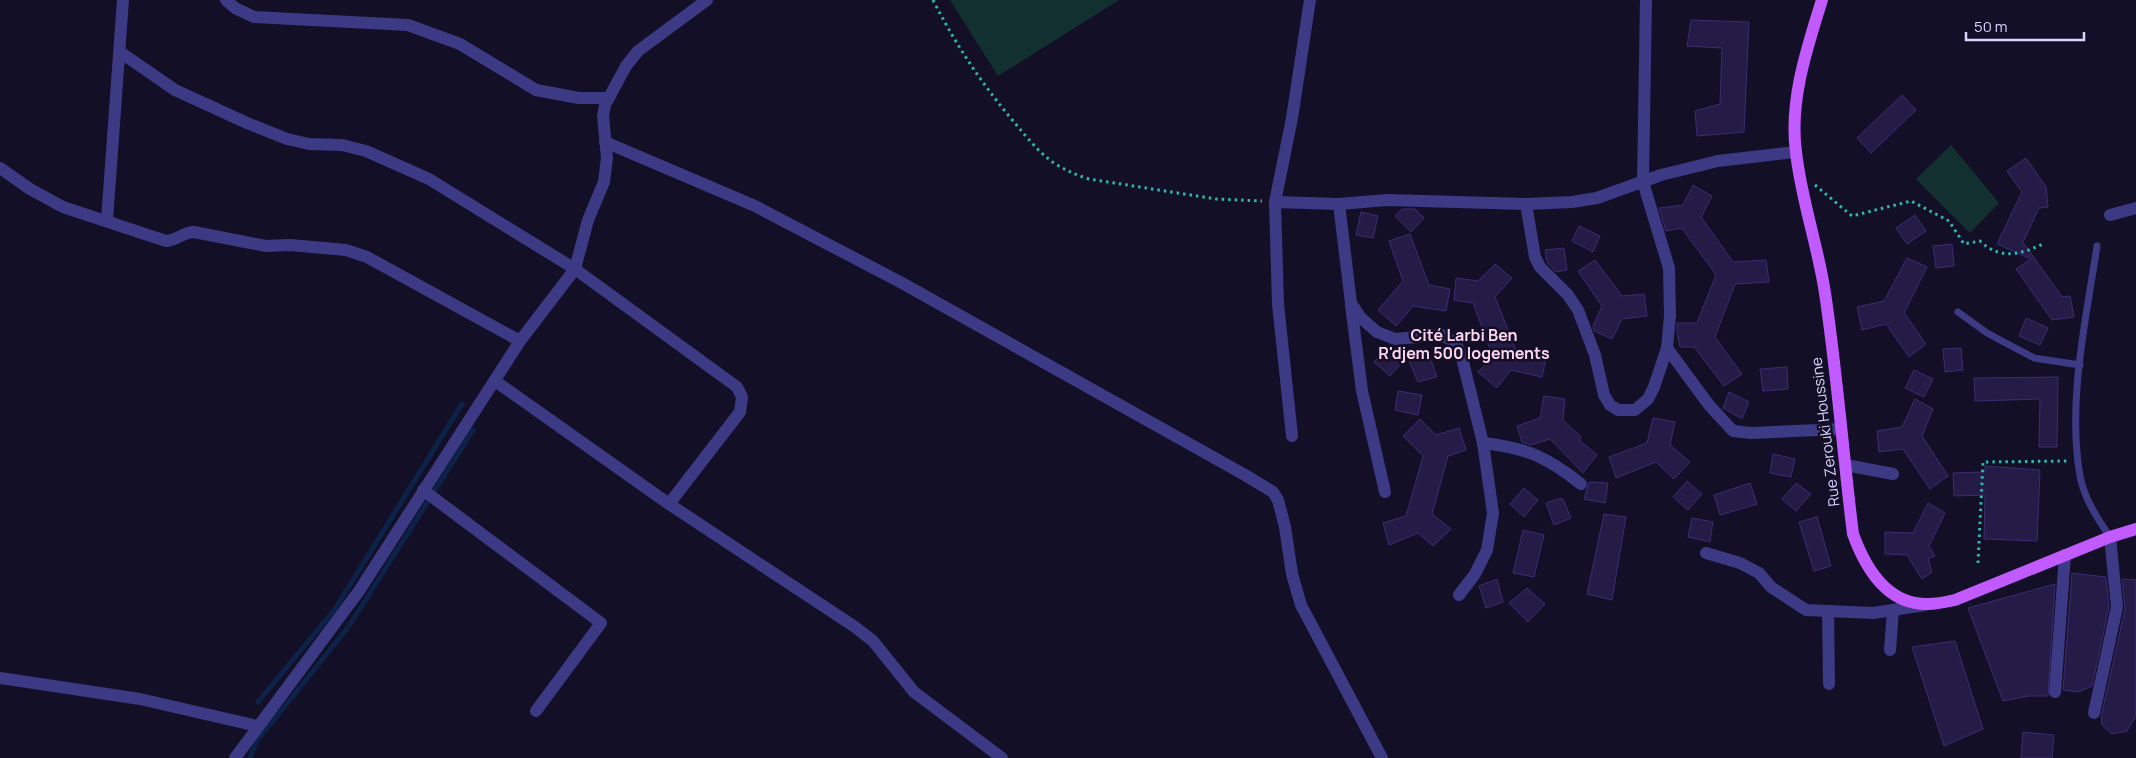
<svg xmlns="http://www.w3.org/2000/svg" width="2136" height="758" font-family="Manrope,sans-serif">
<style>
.green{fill:#12302f}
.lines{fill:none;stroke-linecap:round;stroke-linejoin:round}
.stream{stroke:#0c2248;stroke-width:5}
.building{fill:#241b47;stroke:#3b2d73}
.path{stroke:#2fb8b0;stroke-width:3;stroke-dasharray:2.5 4;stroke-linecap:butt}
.lane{stroke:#3d3a85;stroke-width:7}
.street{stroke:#3d3a85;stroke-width:12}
.primary{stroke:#c25bff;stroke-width:12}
.labels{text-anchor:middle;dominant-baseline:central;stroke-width:5;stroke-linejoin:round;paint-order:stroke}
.street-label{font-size:15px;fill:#d9d4ff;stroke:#130f26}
.neighbourhood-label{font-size:16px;font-weight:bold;fill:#ffd6f0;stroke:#130f26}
</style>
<rect width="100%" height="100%" fill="#130f26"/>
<!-- green -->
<g class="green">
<path d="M 950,0 L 1119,0 L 998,76 Z"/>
<path d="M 1951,145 L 1999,203 L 1970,233 L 1916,179 Z"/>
</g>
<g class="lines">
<!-- stream -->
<g class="stream">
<path d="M 258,702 L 335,609 L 462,404"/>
<path d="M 250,758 L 256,742 L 349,626 L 473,430"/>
</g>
</g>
<!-- building -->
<g class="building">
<path d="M 1691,20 L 1749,22 L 1744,132 L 1697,136 L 1695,111 L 1720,104 L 1722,48 L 1687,46 Z"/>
<path d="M 1902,95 L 1916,110 L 1871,153 L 1857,138 Z"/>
<path d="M 2026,158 L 2046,187 L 2048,207 L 2039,208 L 2023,242 L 2062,297 L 2070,296 L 2074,317 L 2052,320 L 2016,269 L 2031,259 L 1997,244 L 2022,192 L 2007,171 Z"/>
<path d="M 1693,185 L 1712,196 L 1701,217 L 1733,262 L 1766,260 L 1769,282 L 1735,284 L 1715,337 L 1742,374 L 1724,386 L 1694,347 L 1680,347 L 1677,332 L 1677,323 L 1697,323 L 1716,275 L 1682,228 L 1666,231 L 1659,208 L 1683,205 Z"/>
<path d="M 1402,209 L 1415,209 L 1424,218 L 1411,232 L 1395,216 Z"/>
<path d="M 1361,212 L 1378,216 L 1373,238 L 1356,235 Z"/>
<path d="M 1915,215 L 1926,231 L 1907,244 L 1896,228 Z"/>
<path d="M 1579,226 L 1600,236 L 1593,252 L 1572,241 Z"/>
<path d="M 1410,234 L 1429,285 L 1450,289 L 1446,311 L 1413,306 L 1396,326 L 1378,310 L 1403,281 L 1389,241 Z"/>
<path d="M 1952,244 L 1954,266 L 1936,268 L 1933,246 Z"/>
<path d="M 1564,248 L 1567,270 L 1556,272 L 1547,262 L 1545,250 Z"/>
<path d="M 1907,258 L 1927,267 L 1904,313 L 1926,344 L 1909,357 L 1886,324 L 1862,330 L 1857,307 L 1884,301 Z"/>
<path d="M 1595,260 L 1622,296 L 1644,294 L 1647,316 L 1622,319 L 1612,339 L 1594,331 L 1593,326 L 1602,306 L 1578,271 Z"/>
<path d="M 1495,264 L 1512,278 L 1495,297 L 1516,350 L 1547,354 L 1542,377 L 1511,370 L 1497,388 L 1478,372 L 1493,357 L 1473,303 L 1454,300 L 1456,278 L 1478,281 Z"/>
<path d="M 2026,318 L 2048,328 L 2040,345 L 2019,336 Z"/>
<path d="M 1390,346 L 1405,359 L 1390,376 L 1374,362 Z"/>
<path d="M 1961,348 L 1963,370 L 1945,372 L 1943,349 Z"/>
<path d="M 1429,354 L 1437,377 L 1418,382 L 1409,361 Z"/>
<path d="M 1787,367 L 1788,389 L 1763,391 L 1760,369 Z"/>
<path d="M 1914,370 L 1933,379 L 1924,397 L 1905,388 Z"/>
<path d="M 2058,377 L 2057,447 L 2039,447 L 2040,399 L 1975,401 L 1974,378 Z"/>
<path d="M 1398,391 L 1422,395 L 1418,415 L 1395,410 Z"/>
<path d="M 1729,392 L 1749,402 L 1742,419 L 1723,408 Z"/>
<path d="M 1544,396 L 1565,399 L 1563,420 L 1581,437 L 1579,440 L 1597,455 L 1583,473 L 1550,439 L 1531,445 L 1522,442 L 1517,426 L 1540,418 Z"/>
<path d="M 1915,399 L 1933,409 L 1922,436 L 1948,476 L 1930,489 L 1903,449 L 1879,452 L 1877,431 L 1902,427 Z"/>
<path d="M 1653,418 L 1675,422 L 1670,445 L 1690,462 L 1674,479 L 1656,462 L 1616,478 L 1609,457 L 1647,443 Z"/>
<path d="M 1420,419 L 1436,435 L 1459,428 L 1466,450 L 1448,456 L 1432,514 L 1451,529 L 1433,546 L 1418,533 L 1389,545 L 1383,523 L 1406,516 L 1423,456 L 1403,436 Z"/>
<path d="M 1773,454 L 1795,459 L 1791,477 L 1770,473 Z"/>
<path d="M 1985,466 L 2040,470 L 2037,541 L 1984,539 L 1985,495 L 1954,496 L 1953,473 L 1985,472 Z"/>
<path d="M 1687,481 L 1702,494 L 1688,510 L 1673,497 Z"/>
<path d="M 1589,482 L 1608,483 L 1605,503 L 1584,499 Z"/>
<path d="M 1750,483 L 1757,504 L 1720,515 L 1714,495 Z"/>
<path d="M 1796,483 L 1811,494 L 1796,511 L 1782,499 Z"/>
<path d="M 1524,488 L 1538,500 L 1524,517 L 1510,504 Z"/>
<path d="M 1558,499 L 1563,499 L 1571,518 L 1554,525 L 1546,503 Z"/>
<path d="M 1928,503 L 1945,513 L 1929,546 L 1935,556 L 1928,559 L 1932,572 L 1922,579 L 1907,555 L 1885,554 L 1885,532 L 1913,533 Z"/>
<path d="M 1604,514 L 1626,517 L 1612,600 L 1587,594 Z"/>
<path d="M 1817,517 L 1831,566 L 1814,571 L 1799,522 Z"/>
<path d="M 1692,518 L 1713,522 L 1710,542 L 1688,537 Z"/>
<path d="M 1523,530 L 1544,535 L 1534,577 L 1513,573 Z"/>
<path d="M 2072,573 L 2106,577 L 2109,607 L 2092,686 L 2079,692 L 2063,690 Z"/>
<path d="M 1497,579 L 1503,602 L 1486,608 L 1479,586 Z"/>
<path d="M 2122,579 L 2136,580 L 2136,716 L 2127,731 L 2112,734 L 2102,725 L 2101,717 L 2125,609 Z"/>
<path d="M 2055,584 L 2048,696 L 2028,696 L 2003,701 L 1968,608 Z"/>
<path d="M 1527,588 L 1545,604 L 1528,622 L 1509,603 Z"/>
<path d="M 1955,641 L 1983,729 L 1944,746 L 1912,647 Z"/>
<path d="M 2023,732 L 2054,735 L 2052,758 L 2021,758 Z"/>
</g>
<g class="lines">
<!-- path -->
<g class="path">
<path d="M 933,0 C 956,45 981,83 1014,122 C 1026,136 1038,152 1054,163 C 1065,170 1076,175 1089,179 L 1216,199 L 1262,201"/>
<path d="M 1815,185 L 1852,216 L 1911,201 L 1949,221 L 1964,244 L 1980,241 C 2001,261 2022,254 2045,243"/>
<path d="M 1978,563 L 1983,462 L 2068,461"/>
</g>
<!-- lane -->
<g class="lane">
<path d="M 2097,246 C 2086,320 2067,401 2080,476 C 2084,498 2097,518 2110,537"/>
<path d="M 1958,312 L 1987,333 L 2034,358 L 2080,365"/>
</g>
<!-- street -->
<g class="street">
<path d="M 226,0 L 235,8 L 254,17 L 408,25 L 460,44 L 536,90 L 579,98 L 609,98"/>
<path d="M 120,52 L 175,90 L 247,123 L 287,139 L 309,144 L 342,145 L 366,151 L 429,179 L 575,269 L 737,387 L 742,397 L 740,412 L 669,504"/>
<path d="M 605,142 L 755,206 L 902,283 L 1245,475 L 1273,492 L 1278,500 L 1285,527 L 1292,574 L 1301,605 L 1382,758"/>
<path d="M 0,168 L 30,189 L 63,207 L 166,241 C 177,240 184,232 194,232 L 266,246 L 290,245 L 346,250 L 367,257 L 520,341"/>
<path d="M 1275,202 L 1339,204 L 1387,200 L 1526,204 L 1572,202 L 1597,198 L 1661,175 L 1718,161 L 1795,152"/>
<path d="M 1339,204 L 1351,303 L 1361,318 L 1377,332 L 1395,339 L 1442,335 L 1456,343 L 1462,358 L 1483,443 L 1493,513 L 1487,550 L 1475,574 L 1459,595"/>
<path d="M 1526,204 L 1535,257 L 1540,267 L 1568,295 L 1578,310 L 1595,355 L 1604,395 L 1610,405 L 1618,410 L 1635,410 L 1648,399 L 1654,387 L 1667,348 L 1670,316 L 1669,268 L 1643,182 L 1646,0"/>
<path d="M 2110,215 L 2136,208"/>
<path d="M 107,220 L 123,0"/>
<path d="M 1351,305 L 1362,391 L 1385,492"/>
<path d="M 1667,348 L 1709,405 L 1733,431 L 1751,433 L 1841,429"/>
<path d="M 495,381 L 669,504 L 855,627 L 873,641 L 914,692 L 1002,758"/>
<path d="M 1292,436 L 1278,304 L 1275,202 L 1292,118 L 1310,0"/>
<path d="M 1483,443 C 1527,448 1547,457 1581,484"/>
<path d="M 1846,465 L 1893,474"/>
<path d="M 423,490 L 601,623 L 536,711"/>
<path d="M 1706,553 L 1740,563 L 1759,573 L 1771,587 L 1806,610 L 1873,613 L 1925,605"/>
<path d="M 1828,611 L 1829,684"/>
<path d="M 1890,650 L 1893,610"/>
<path d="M 0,678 L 140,699 L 257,726"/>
<path d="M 2055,692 L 2065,555"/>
<path d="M 2094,713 L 2117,607 L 2110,537"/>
<path d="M 235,758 L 359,591 L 520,341 L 575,269 L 588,220 L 604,182 L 607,158 L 603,116 L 605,105 L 626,66 L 638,51 L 707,0"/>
</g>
<!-- primary -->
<path class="primary" d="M 1822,0 C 1807,48 1789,101 1796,152 C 1801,199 1818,246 1825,293 C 1837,373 1843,454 1853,534 C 1865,567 1887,605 1928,604 C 1936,604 1946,602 1955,600 L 2110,537 L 2136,529"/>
</g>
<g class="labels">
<!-- street labels -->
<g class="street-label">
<text transform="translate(1825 432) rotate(-97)">Rue Zerouki Houssine</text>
</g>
<!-- neighbourhood labels -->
<g class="neighbourhood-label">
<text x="1464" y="335">Cité Larbi Ben<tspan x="1464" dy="18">R'djem 500 logements</tspan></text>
</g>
</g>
<!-- scale -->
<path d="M1966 32v8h118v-8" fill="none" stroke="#d9d4ff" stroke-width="2.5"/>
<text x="1974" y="32" font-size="15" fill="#d9d4ff" stroke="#130f26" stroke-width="4" paint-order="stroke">50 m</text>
</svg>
